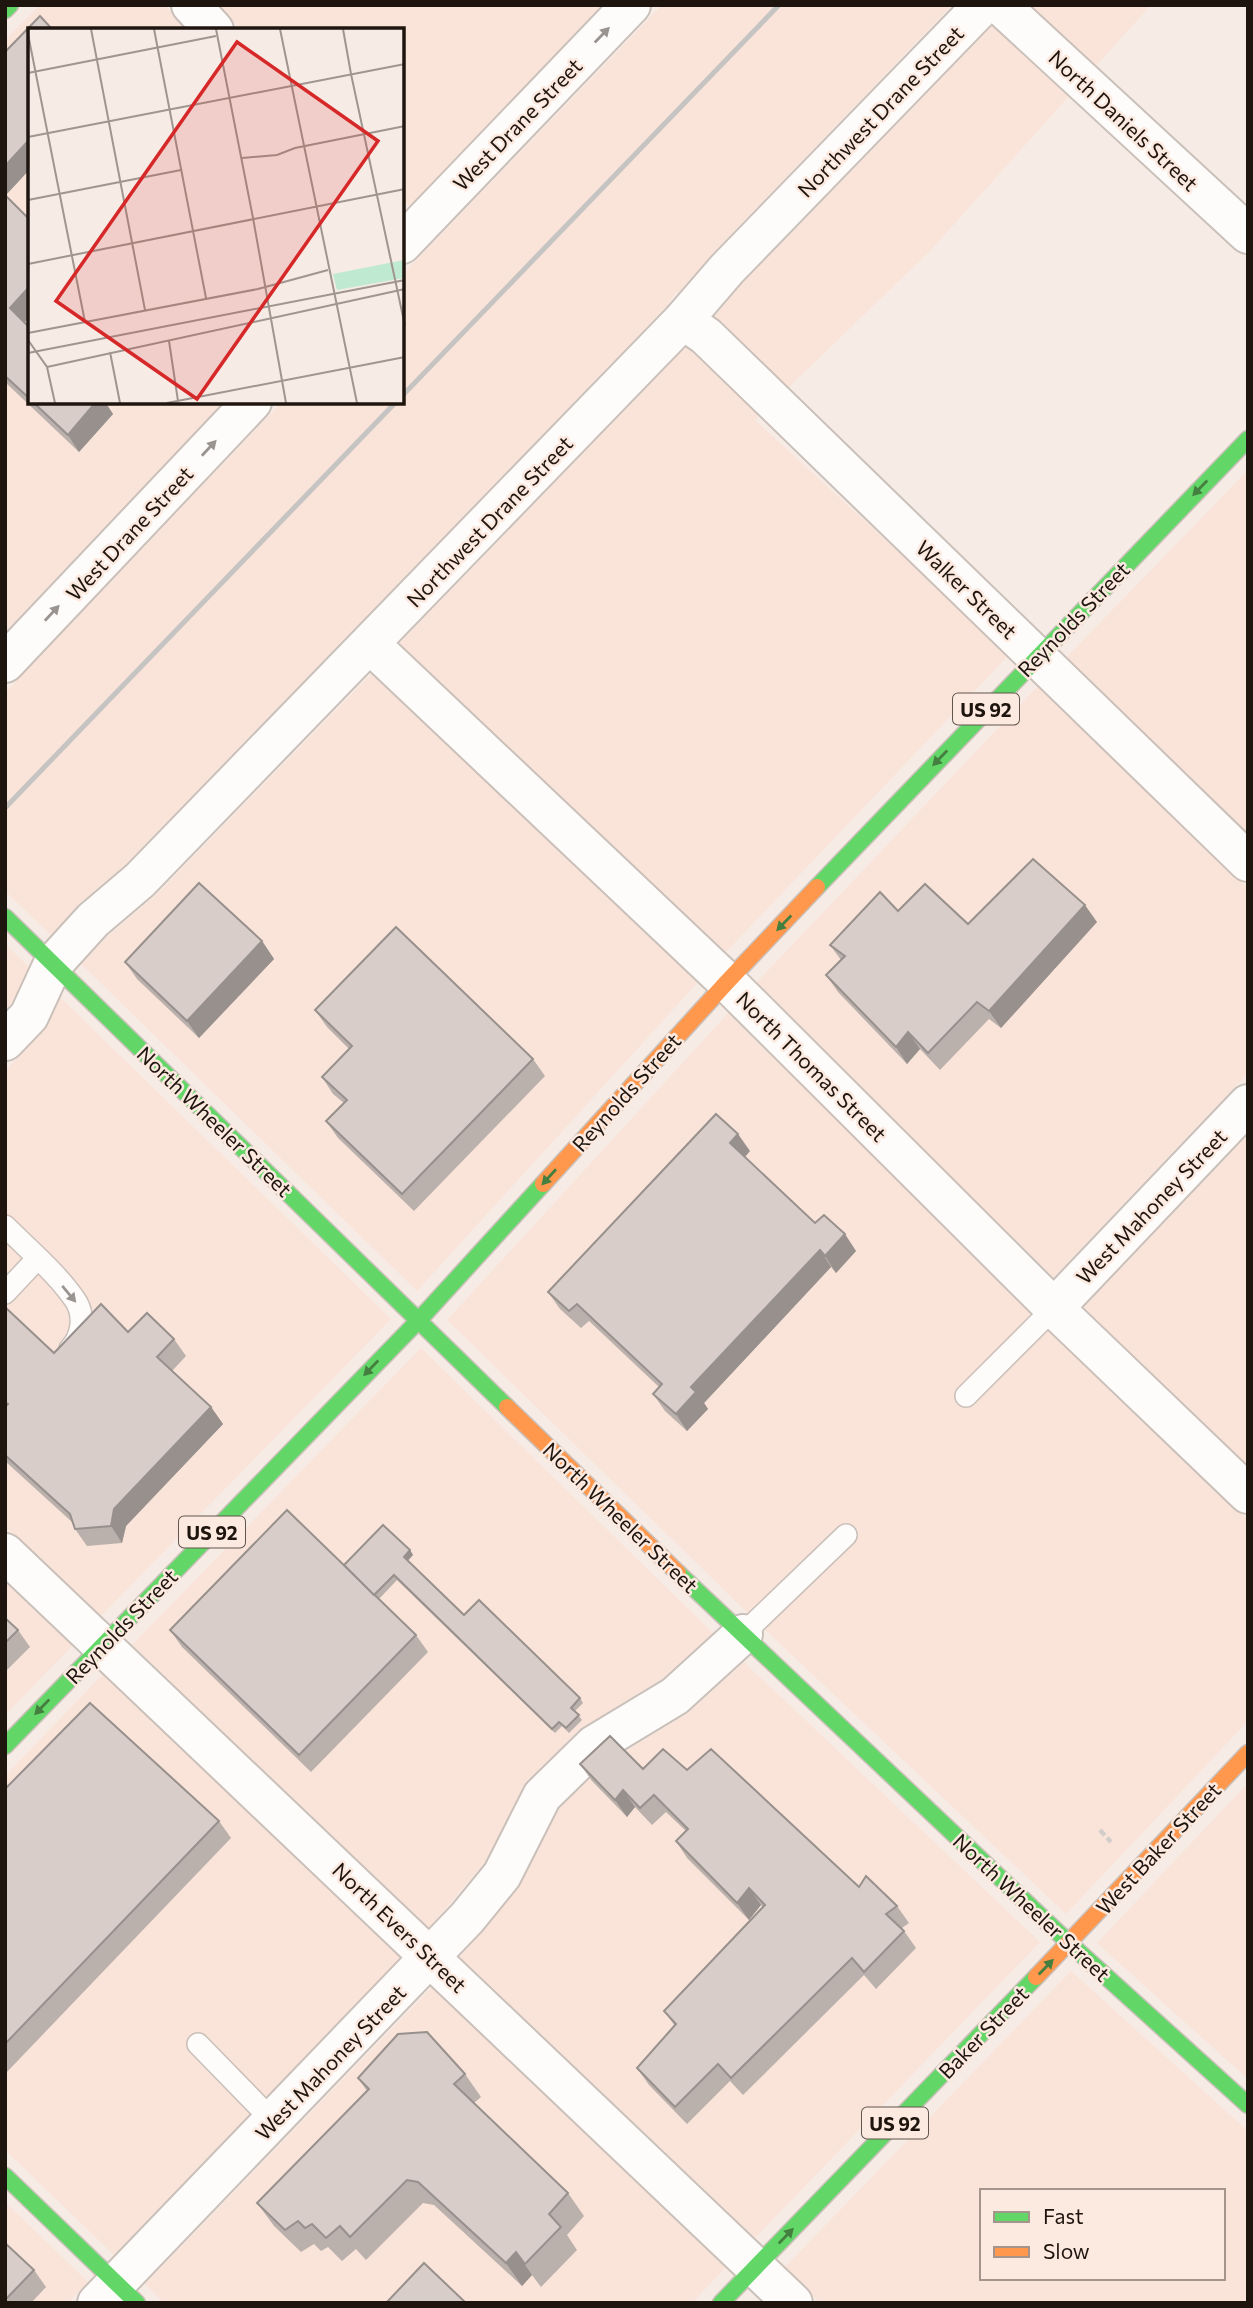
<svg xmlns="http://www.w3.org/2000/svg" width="1253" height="2308" font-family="Commissioner,sans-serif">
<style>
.built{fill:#fae4d9;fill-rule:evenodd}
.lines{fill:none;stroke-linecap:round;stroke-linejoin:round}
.lane-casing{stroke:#cac0ba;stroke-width:24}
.street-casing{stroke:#cac0ba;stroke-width:42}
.fast-casing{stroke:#cac0ba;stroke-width:19}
.slow-casing{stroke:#cac0ba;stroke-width:19}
.path{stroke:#d1cdca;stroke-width:4.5;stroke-dasharray:7 3.5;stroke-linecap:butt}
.lane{stroke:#fefcfb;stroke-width:21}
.street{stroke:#fefcfb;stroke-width:38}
.fast{stroke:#63d668;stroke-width:16}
.slow{stroke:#ff974d;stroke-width:16}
.rail{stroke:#c6c4c2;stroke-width:5}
.wall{fill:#bab0ac}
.shaded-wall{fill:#97908c}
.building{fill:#d8cdc8;stroke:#97908c;stroke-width:2}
.oneway{fill:#9a9491}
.oneway2{fill:#447f40}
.labels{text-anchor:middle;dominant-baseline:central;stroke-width:5;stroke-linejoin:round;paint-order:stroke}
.shield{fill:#fce9df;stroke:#61554d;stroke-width:2}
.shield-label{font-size:19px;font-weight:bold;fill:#1f150f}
.street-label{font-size:21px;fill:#1f150f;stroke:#fce9df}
.inset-road{fill:none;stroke:#a0958f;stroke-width:2}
.view{fill:#d62828;fill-opacity:0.15;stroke:#d62828;stroke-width:3.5}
.inset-edge{fill:none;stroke:#1f150f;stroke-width:3.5}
</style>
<rect width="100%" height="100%" fill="#f6ebe5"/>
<!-- built -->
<g class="built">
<path d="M 40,5 L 165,5 L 188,30 L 30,30 L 30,402 L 223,403 L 5,632 L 5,40 Z"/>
<path d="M 218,5 L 602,5 L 410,206 L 402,198 L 402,30 L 241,30 Z"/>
<path d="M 662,5 L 952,5 L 712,254 L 678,293 L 676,292 L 667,306 L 126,864 L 80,903 L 51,935 L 5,891 L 5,693 L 281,403 L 402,402 L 403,274 Z"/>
<path d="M 1028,5 L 1151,5 L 1095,67 Z"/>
<path d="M 993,25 L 1070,95 L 930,251 L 787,389 L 713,318 L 742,284 Z"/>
<path d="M 687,346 L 759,415 L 755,420 L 917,569 L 1008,656 L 725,953 L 398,645 Z"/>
<path d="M 1248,470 L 1248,835 L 1066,658 Z"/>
<path d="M 372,673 L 699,981 L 417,1291 L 81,964 L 108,936 L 155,896 Z"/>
<path d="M 1039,685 L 1248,888 L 1248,1073 L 1052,1279 L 756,983 Z"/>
<path d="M 5,944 L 29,967 L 12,1003 L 5,1010 Z"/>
<path d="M 60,997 L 391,1319 L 101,1616 L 5,1527 L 5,1071 L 43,1031 Z"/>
<path d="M 730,1011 L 1055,1337 L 1248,1520 L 1248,1721 L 1066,1914 L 756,1621 L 447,1320 Z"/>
<path d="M 1248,1135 L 1248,1467 L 1082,1309 Z"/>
<path d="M 421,1348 L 713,1633 L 663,1678 L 580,1729 L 528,1780 L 485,1862 L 429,1928 L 132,1645 Z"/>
<path d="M 5,1579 L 75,1643 L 5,1715 Z"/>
<path d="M 744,1662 L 1040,1942 L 755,2238 L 460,1957 L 518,1889 L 559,1809 L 607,1762 L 687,1714 Z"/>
<path d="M 105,1672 L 403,1956 L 114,2255 L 5,2150 L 5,1776 Z"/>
<path d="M 1248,1783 L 1248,2079 L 1097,1943 Z"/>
<path d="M 1071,1971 L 1248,2131 L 1248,2303 L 820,2303 L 785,2267 ZM 982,2191 L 1223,2191 L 1223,2278 L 982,2278 Z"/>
<path d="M 434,1985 L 728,2265 L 692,2303 L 164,2303 L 145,2284 Z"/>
<path d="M 5,2202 L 88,2282 L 68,2303 L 5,2303 Z"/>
</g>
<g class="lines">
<!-- lane casing -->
<g class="lane-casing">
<g id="lane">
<path d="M 5,1226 C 28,1249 60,1276 77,1303 C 85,1318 81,1338 70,1349"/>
<path d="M 5,1293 L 37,1259"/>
<path d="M 966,1396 L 1054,1308"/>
<path d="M 743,1634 L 846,1535"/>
<path d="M 198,2044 L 273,2121"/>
</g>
</g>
<!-- street casing -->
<g class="street-casing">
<g id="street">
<path d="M 191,5 L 214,30"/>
<path d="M 1000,5 L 1248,234"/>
<path d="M 402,244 L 631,5"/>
<path d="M 683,320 L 706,336 L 1248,862"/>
<path d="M 370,644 L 727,982 L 1054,1308 L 1248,1494"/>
<path d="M 5,663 L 252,402"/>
<path d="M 5,1041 L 29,1016 L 53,964 L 93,920 L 140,880 L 683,320 L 727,269 L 983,5"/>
<path d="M 1054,1308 L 1248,1104"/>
<path d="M 5,1553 L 793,2303"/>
<path d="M 97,2303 L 467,1918 L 502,1875 L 542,1796 L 594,1745 L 675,1696 L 743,1634"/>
</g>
</g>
<!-- fast casing -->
<g class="fast-casing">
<g id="fast">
<path d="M 5,10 L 10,5"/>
<path d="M 817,887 L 1248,439"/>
<path d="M 5,917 L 507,1407"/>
<path d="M 678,1573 L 1069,1943 L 1248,2105"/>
<path d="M 5,1746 L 419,1320 L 543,1184"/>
<path d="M 5,2176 L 137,2303"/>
<path d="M 721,2303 L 1036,1977"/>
</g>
</g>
<!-- slow casing -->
<g class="slow-casing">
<g id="slow">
<path d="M 543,1184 L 727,982 L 817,887"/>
<path d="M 507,1407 L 678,1573"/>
<path d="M 1036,1977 L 1248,1753"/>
</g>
</g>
<!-- path -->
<path class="path" d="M 1100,1830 L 1111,1842"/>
<!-- lane -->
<use href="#lane" class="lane"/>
<!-- street -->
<use href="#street" class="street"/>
<!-- fast -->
<use href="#fast" class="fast"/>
<!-- slow -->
<use href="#slow" class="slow"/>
<!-- rail -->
<g class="rail">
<path d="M 402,396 L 779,5"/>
<path d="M 5,808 L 396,402"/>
</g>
</g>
<!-- wall -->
<g class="wall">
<path d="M 30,30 L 30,169 L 6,195 L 25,322 L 30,328 L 30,402 L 105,402 L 113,414 L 79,452 L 5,382 L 5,52 Z"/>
<path d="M 898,911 L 968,924 L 1097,922 L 1001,1028 L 989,1019 L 940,1070 L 920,1049 L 907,1064 L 838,992 L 826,975 L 841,960 L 830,945 Z"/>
<path d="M 262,941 L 274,959 L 199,1038 L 137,979 L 125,962 Z"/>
<path d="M 315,1010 L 533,1059 L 545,1076 L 414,1211 L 338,1138 L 326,1121 L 344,1103 L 333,1094 L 322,1077 L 349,1049 L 327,1027 Z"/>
<path d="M 750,1151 L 745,1157 L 815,1223 L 856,1251 L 836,1273 L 831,1267 L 704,1403 L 708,1409 L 687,1431 L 665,1411 L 653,1394 L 659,1387 L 589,1321 L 581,1328 L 560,1309 L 548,1292 Z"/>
<path d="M 5,1307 L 54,1353 L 128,1332 L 174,1339 L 186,1356 L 172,1371 L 211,1407 L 223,1424 L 126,1526 L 122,1543 L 87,1546 L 75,1529 L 72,1522 L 5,1461 Z"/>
<path d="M 410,1550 L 413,1555 L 408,1561 L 464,1615 L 580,1698 L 583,1703 L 575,1711 L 582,1720 L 569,1733 L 562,1726 L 555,1733 L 397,1580 L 379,1599 L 416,1635 L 428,1652 L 311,1772 L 182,1647 L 170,1630 L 344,1565 Z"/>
<path d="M 5,1618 L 18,1630 L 30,1647 L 5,1672 Z"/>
<path d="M 580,1764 L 643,1769 L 687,1770 L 859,1887 L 897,1906 L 909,1923 L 902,1928 L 916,1948 L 876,1989 L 864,1975 L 743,2095 L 730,2081 L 687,2124 L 649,2085 L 637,2068 L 675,2026 L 664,2011 L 763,1908 L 761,1905 L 749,1920 L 687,1858 L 676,1841 L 686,1831 L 666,1812 L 652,1825 L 635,1807 L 627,1817 L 592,1781 Z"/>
<path d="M 5,1789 L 219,1821 L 231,1838 L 5,2074 Z"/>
<path d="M 465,2074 L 481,2097 L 474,2103 L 568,2193 L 584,2216 L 567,2235 L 577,2250 L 541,2287 L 532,2275 L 522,2286 L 434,2205 L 423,2203 L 366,2260 L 356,2249 L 342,2261 L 328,2247 L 321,2251 L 314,2244 L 301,2252 L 274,2226 L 257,2203 L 367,2091 L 358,2078 Z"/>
<path d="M 5,2243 L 34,2270 L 46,2287 L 31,2303 L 5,2303 Z"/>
</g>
<!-- shaded-wall -->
<g class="shaded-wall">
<path d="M 30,139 L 30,169 L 5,196 L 5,166 Z"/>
<path d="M 30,286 L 30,317 L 22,325 L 10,308 Z"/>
<path d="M 96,402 L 105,402 L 113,414 L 79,452 L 68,435 Z"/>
<path d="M 1085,905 L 1097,922 L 1001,1028 L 989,1011 Z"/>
<path d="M 262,941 L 274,959 L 199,1038 L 187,1021 Z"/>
<path d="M 908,1032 L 920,1049 L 907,1064 L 896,1047 Z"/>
<path d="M 738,1134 L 750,1151 L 742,1160 L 730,1143 Z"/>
<path d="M 845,1234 L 856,1251 L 836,1273 L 825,1256 Z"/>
<path d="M 820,1250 L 831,1267 L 704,1403 L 708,1409 L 687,1431 L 676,1414 L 691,1387 Z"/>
<path d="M 211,1407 L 223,1424 L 126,1526 L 122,1543 L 111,1526 L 114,1509 Z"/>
<path d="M 410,1550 L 413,1555 L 407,1561 L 404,1557 Z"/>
<path d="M 623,1790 L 635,1807 L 627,1817 L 615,1800 Z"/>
<path d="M 749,1888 L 761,1905 L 749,1920 L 737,1903 Z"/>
<path d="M 516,2252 L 532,2275 L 522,2286 L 506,2263 Z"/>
</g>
<!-- building -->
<g class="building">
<path d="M 40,16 L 53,30 L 30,30 L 30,139 L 5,166 L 5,52 Z"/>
<path d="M 5,195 L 30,220 L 30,286 L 10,308 L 30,328 L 30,399 L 5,376 Z"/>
<path d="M 33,402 L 96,402 L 68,435 Z"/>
<path d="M 1033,859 L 1085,905 L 989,1011 L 977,1002 L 928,1053 L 908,1032 L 896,1047 L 826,975 L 845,956 L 830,945 L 880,892 L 898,911 L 925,884 L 968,924 Z"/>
<path d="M 199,883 L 262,941 L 187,1021 L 125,962 Z"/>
<path d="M 396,927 L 533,1059 L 402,1194 L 326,1121 L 347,1100 L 322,1077 L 352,1046 L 315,1010 Z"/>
<path d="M 716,1114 L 738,1134 L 730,1143 L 815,1223 L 824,1215 L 845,1234 L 825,1256 L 820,1250 L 691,1387 L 696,1392 L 676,1414 L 653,1394 L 662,1384 L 577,1304 L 569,1311 L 548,1292 Z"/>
<path d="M 101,1304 L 128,1332 L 147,1313 L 174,1339 L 157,1357 L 211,1407 L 114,1509 L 111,1526 L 75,1529 L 70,1514 L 5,1455 L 5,1407 L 8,1404 L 5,1402 L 5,1307 L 54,1353 Z"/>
<path d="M 287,1510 L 416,1635 L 299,1755 L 170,1630 Z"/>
<path d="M 383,1525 L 410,1550 L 404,1557 L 464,1615 L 479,1600 L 580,1698 L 571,1708 L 579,1715 L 566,1728 L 559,1722 L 552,1729 L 394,1575 L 374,1595 L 344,1565 Z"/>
<path d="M 5,1618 L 18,1630 L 5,1643 Z"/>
<path d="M 90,1703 L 219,1821 L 5,2044 L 5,1789 Z"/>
<path d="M 610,1736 L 643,1769 L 663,1749 L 687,1770 L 711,1749 L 859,1887 L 866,1876 L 897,1906 L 886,1914 L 904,1931 L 864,1972 L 852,1958 L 731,2078 L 718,2064 L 675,2107 L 637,2068 L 676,2024 L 664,2011 L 765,1905 L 749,1888 L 737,1903 L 676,1841 L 688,1829 L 654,1795 L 640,1808 L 623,1790 L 615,1800 L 580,1764 Z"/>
<path d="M 427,2032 L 465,2074 L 454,2084 L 568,2193 L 549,2214 L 561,2227 L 525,2264 L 516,2252 L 506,2263 L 418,2182 L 407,2180 L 350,2237 L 340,2226 L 326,2238 L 312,2224 L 305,2228 L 298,2221 L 285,2230 L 257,2203 L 369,2089 L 358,2078 L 398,2034 Z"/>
<path d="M 5,2243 L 34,2270 L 5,2300 Z"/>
<path d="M 424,2263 L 466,2303 L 386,2303 Z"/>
</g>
<!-- one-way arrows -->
<defs><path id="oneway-solid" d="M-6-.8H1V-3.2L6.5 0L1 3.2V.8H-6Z" transform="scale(1.75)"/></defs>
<g class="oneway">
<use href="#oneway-solid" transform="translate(602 35) rotate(-46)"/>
<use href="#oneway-solid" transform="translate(209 448) rotate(-47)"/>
<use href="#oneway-solid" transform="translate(52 613) rotate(-47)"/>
<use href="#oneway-solid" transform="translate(69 1294) rotate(50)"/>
</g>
<g class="oneway2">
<use href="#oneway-solid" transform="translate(1200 488) rotate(134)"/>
<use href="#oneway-solid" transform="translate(940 758) rotate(134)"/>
<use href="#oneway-solid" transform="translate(784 923) rotate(134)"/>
<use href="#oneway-solid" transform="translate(549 1177) rotate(132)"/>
<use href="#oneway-solid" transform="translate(371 1368) rotate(134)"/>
<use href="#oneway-solid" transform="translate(42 1707) rotate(134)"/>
<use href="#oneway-solid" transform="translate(1046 1967) rotate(-46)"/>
<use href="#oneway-solid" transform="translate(786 2236) rotate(-46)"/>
</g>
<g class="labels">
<!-- shield labels -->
<g class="shield">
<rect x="953" y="693.5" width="66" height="31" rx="5"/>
<rect x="179" y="1516.5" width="66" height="31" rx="5"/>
<rect x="862" y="2107.5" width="66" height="31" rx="5"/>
</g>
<g class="shield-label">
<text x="986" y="709">US 92</text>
<text x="212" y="1532">US 92</text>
<text x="895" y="2123">US 92</text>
</g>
<!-- street labels -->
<g class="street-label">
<text transform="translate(880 111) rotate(-46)">Northwest Drane Street</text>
<text transform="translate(1124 120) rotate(43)">North Daniels Street</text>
<text transform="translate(517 124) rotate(-46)">West Drane Street</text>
<text transform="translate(489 521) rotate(-46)">Northwest Drane Street</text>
<text transform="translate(129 533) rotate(-47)">West Drane Street</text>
<text transform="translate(967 589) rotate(44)">Walker Street</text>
<text transform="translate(1073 619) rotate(-46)">Reynolds Street</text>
<text transform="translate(812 1066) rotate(45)">North Thomas Street</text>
<text transform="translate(626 1092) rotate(-48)">Reynolds Street</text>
<text transform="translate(215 1121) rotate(44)">North Wheeler Street</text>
<text transform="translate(1151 1206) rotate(-46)">West Mahoney Street</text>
<text transform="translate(621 1517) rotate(44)">North Wheeler Street</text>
<text transform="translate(121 1626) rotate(-46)">Reynolds Street</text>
<text transform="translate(1158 1848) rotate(-47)">West Baker Street</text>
<text transform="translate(1032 1907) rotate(43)">North Wheeler Street</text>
<text transform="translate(400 1927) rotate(44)">North Evers Street</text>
<text transform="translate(983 2032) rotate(-46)">Baker Street</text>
<text transform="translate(330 2062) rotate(-46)">West Mahoney Street</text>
</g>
</g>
<!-- overview -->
<g transform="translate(28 28)">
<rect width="376" height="376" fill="#f6ebe5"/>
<path d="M 376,232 L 376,250 L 309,262 L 305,246 Z" fill="#c0e9d1"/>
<path class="inset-road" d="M 63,1 L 117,282M 126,1 L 178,270M 188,1 L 225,190M 252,1 L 329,375M 315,1 L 323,46M 0,6 L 57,294M 0,45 L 188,8M 323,46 L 377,298M 0,109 L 377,36M 214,130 L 249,127 L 267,120 L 377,98M 0,172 L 153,142M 225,190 L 258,375M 0,236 L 377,161M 0,305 L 230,261 L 300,242M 0,312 L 19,339 L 27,375M 141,313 L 150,373M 82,324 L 92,375M 0,325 L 377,252M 19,339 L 377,261M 139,375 L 377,329"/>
<path class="view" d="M 209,14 L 350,113 L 169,371 L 28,273 Z"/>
<rect width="376" height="376" class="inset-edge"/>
</g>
<!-- border -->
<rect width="1253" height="2308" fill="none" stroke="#1f150f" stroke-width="14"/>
<!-- legend -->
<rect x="980" y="2189" width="245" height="91" fill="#fce9df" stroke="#a4948c" stroke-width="2"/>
<rect x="994" y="2212" width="35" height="10" fill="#63d668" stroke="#a4948c" stroke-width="2"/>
<text x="1043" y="2224" font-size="21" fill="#1f150f">Fast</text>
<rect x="994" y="2247" width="35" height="10" fill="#ff974d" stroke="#a4948c" stroke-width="2"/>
<text x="1043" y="2259" font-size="21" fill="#1f150f">Slow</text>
</svg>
